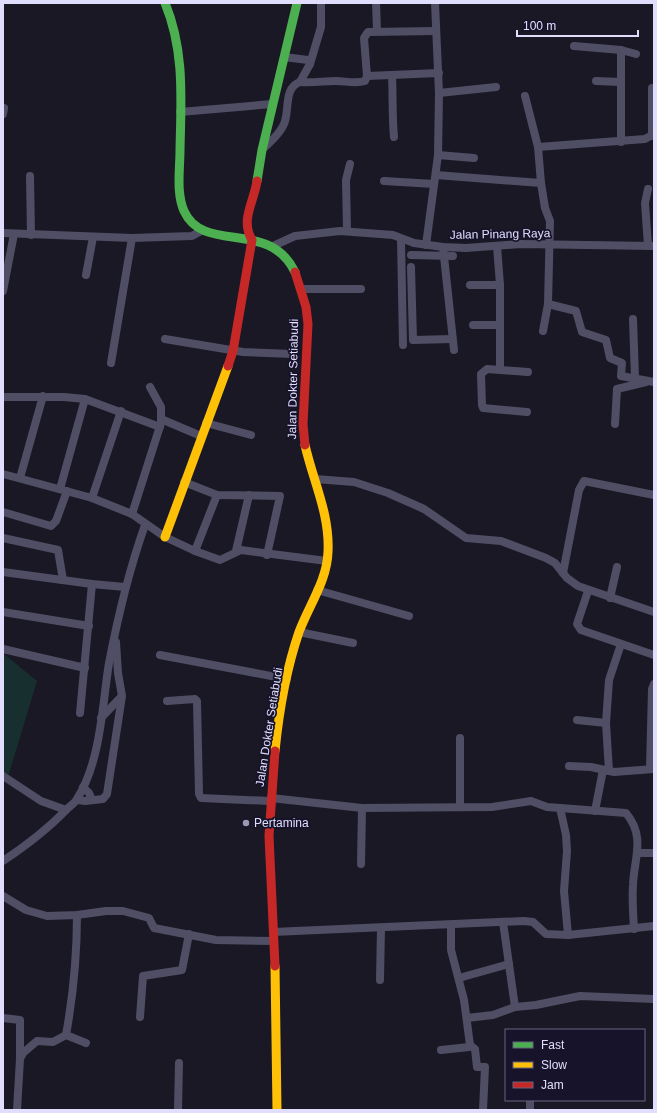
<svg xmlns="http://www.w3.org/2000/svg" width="657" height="1113" font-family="Arial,sans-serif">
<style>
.green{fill:#172f2f}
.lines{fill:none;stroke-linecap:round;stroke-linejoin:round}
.street{stroke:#4f4e64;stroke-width:8}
.fast{stroke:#4caf50;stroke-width:9}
.slow{stroke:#ffc107;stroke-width:9}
.jam{stroke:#c62828;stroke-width:9}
.poi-dot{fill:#9b99b1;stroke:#16132a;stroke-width:1.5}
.labels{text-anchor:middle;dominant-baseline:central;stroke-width:3.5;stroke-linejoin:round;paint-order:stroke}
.street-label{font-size:12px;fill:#e1defd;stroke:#16132a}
.poi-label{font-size:12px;fill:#e1defd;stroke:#16132a;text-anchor:start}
</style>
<rect width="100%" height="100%" fill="#1a1825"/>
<!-- green -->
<path class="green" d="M 4,654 L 37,681 L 8,777 L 3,772 Z"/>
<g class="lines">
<!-- street -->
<g class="street">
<path d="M 376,3 L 377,30"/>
<path d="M 574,46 L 621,50 L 621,142"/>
<path d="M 621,50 L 636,54"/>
<path d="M 310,64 L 321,27 L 321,3"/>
<path d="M 392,75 C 393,96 392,116 394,137"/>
<path d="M 367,76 L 439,73"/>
<path d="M 596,81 L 621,82"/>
<path d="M 300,82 C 313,83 324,81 336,81 C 345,81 356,84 365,81 L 367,76 L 364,38 L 368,32 L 436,31"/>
<path d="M 652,88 L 652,136"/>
<path d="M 439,93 L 496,87"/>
<path d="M 525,96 L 538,147 L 541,183 L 545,208 L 550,221 L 548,304 L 543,331"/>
<path d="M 180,112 L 272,104"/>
<path d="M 3,114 L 4,108"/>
<path d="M 538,147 L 645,139 L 654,134"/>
<path d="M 264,148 C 271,141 280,134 284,124 C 290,111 283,88 300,82 L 310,64 L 308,60 L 284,57"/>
<path d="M 438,155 L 474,158"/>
<path d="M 436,175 L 541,183"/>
<path d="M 30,176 L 31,235"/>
<path d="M 384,181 L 434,184"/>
<path d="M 648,189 L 645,203 L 648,246"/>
<path d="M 347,231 L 346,180 L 350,164"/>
<path d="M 3,233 L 132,238 L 192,236 L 201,231"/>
<path d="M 401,239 L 403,345"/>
<path d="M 426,245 L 438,155 L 439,93 L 435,3"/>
<path d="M 273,246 L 295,236 L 340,231 L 393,235 L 414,243 L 443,247 L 466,248 L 520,244 L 654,246"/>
<path d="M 497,246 L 500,285 L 500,369"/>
<path d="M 443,247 L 454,350"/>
<path d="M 411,255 L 453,256"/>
<path d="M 411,267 L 413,340 L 452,339"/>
<path d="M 86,275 L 93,237"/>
<path d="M 470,285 L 500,285"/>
<path d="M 302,289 L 361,289"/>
<path d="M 3,291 L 14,234"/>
<path d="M 548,304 L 576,311 L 582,332 L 606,340 L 610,358 L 622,363 L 621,376 L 654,382"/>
<path d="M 633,319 L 635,378"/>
<path d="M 473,325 L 500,325"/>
<path d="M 165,339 L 243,352 L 292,354"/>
<path d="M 111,363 L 132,238"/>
<path d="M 3,397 L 64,397 L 85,399 L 160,427"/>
<path d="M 527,412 L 483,408 L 482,405 L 481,374 L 487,369 L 528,372"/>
<path d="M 161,419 L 201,436"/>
<path d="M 206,423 L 251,435"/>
<path d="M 615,424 L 617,389 L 646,382"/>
<path d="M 3,474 L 92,498 L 132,514 L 165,537 L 195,551 L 220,560 L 241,550 L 327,561"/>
<path d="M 20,478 L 43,396"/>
<path d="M 315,479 L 354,482 L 388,493 L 424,509 L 466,538 L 501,541 L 546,558 L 555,563 L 567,578 L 578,586 L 654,612"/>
<path d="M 184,482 L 217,495 L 280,496 L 267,555"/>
<path d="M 60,489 L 85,399"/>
<path d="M 92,498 L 121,411"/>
<path d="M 3,512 L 51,526 L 56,521 L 67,491"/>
<path d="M 132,514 L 161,423 L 161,407 L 150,387"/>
<path d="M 3,538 L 58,550 L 63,580"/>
<path d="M 195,551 L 217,495"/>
<path d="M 236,551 L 249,495"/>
<path d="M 3,572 L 92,584 L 125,587"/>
<path d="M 563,573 L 579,490 L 584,481 L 654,495"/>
<path d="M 317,590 L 409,616"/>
<path d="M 588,591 L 577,624 L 581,630 L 654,655"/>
<path d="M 610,598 L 617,567"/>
<path d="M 3,612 L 89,626"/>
<path d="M 299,632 L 353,643"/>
<path d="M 3,649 L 85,668"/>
<path d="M 160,655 L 287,679"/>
<path d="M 167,701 L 195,699 L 197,701 L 199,794 L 201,798 L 270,801"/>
<path d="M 80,713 L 92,584"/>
<path d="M 101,718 L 121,697"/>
<path d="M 577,720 L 606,723"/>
<path d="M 460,738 L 460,807"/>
<path d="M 569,766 L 591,767 L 614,772 L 654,769"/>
<path d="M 650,769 L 652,689 L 654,684"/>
<path d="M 609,771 L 606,723 L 609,680 L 621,644"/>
<path d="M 3,776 L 41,801 L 66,810"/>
<path d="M 83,787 L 89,793 L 92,800"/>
<path d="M 271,798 L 362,808 L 492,807 L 531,801 L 547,807 L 626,813 C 646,837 634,858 633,885 C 632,899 633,914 634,929"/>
<path d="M 77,800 L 85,801 L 103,799 L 107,794 L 122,696 L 118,673 L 116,642"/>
<path d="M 560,808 L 566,835 L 567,851 L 564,891 L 568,935"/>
<path d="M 595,811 L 603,770"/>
<path d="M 638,853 L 654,853"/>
<path d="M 3,861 C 27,845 47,830 67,809 C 70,806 75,803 77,799 C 101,761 102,706 109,663 C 118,616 129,570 145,525"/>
<path d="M 361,864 L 362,808"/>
<path d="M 3,896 L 26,910 L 47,916 L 77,915 L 106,911 L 123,911 L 149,918 L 154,928 L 216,940 L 274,941"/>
<path d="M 503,922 L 515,1007"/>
<path d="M 273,932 L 524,921 L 533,922 L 546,934 L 568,935 L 654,926"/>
<path d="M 459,978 L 509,964"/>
<path d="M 380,980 L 381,928"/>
<path d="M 140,1017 L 143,976 L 182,970 L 189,934"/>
<path d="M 3,1018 L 20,1020 L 20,1059 L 17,1110"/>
<path d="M 467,1018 L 493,1015 L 515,1007 L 536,1005 L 580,996 L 654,999"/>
<path d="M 66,1035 L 86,1043"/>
<path d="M 470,1045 L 475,1049 L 477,1067 L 485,1067 L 483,1110"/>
<path d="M 441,1050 L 469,1047 L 470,1045 L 464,1000 L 451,950 L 451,925"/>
<path d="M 20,1059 L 23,1053 L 37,1041 L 53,1042 L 66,1035 C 73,996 77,955 77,915"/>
<path d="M 530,1100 L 530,1110"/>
<path d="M 178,1110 L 179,1063"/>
</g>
<!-- fast -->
<g class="fast">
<path d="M 165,3 C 185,51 181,100 180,150 C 180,169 176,193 184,211 C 204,255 269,218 295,272"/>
<path d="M 257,181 L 262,150 L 297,3"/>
</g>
<!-- slow -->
<g class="slow">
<path d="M 165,537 L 228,366"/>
<path d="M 275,751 C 279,711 286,670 299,632 C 309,605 327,581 328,552 C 330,514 313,481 305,445"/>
<path d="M 275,966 L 277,1110"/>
</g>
<!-- jam -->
<g class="jam">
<path d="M 295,272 L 306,307 L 308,324 L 303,424 L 305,445"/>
<path d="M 228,366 L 233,351 L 252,240 C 240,220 254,202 257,181"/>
<path d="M 275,966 L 269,836 L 275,751"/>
</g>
</g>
<!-- markers -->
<circle class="poi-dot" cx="246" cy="823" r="4"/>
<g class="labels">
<!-- street labels -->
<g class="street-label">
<text transform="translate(500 234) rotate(-1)">Jalan Pinang Raya</text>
<text transform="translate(293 379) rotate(-89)">Jalan Dokter Setiabudi</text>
<text transform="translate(269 727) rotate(-81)">Jalan Dokter Setiabudi</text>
</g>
<!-- poi labels -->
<g class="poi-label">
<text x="254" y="823">Pertamina</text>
</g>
</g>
<!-- border -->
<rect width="657" height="1113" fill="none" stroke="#e1defd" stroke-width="8"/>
<!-- legend -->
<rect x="505" y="1029" width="140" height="72" fill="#16132a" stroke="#67647e"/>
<rect x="513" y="1042" width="20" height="6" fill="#4caf50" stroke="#67647e"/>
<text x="541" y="1049" font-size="12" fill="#e1defd">Fast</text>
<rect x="513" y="1062" width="20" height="6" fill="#ffc107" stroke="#67647e"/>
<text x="541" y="1069" font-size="12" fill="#e1defd">Slow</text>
<rect x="513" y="1082" width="20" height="6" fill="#c62828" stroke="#67647e"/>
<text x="541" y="1089" font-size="12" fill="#e1defd">Jam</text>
<!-- scale -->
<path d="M517 30v6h121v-6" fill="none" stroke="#e1defd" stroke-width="2"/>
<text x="523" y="30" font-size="12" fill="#e1defd" stroke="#16132a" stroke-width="3" paint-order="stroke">100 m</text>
</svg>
